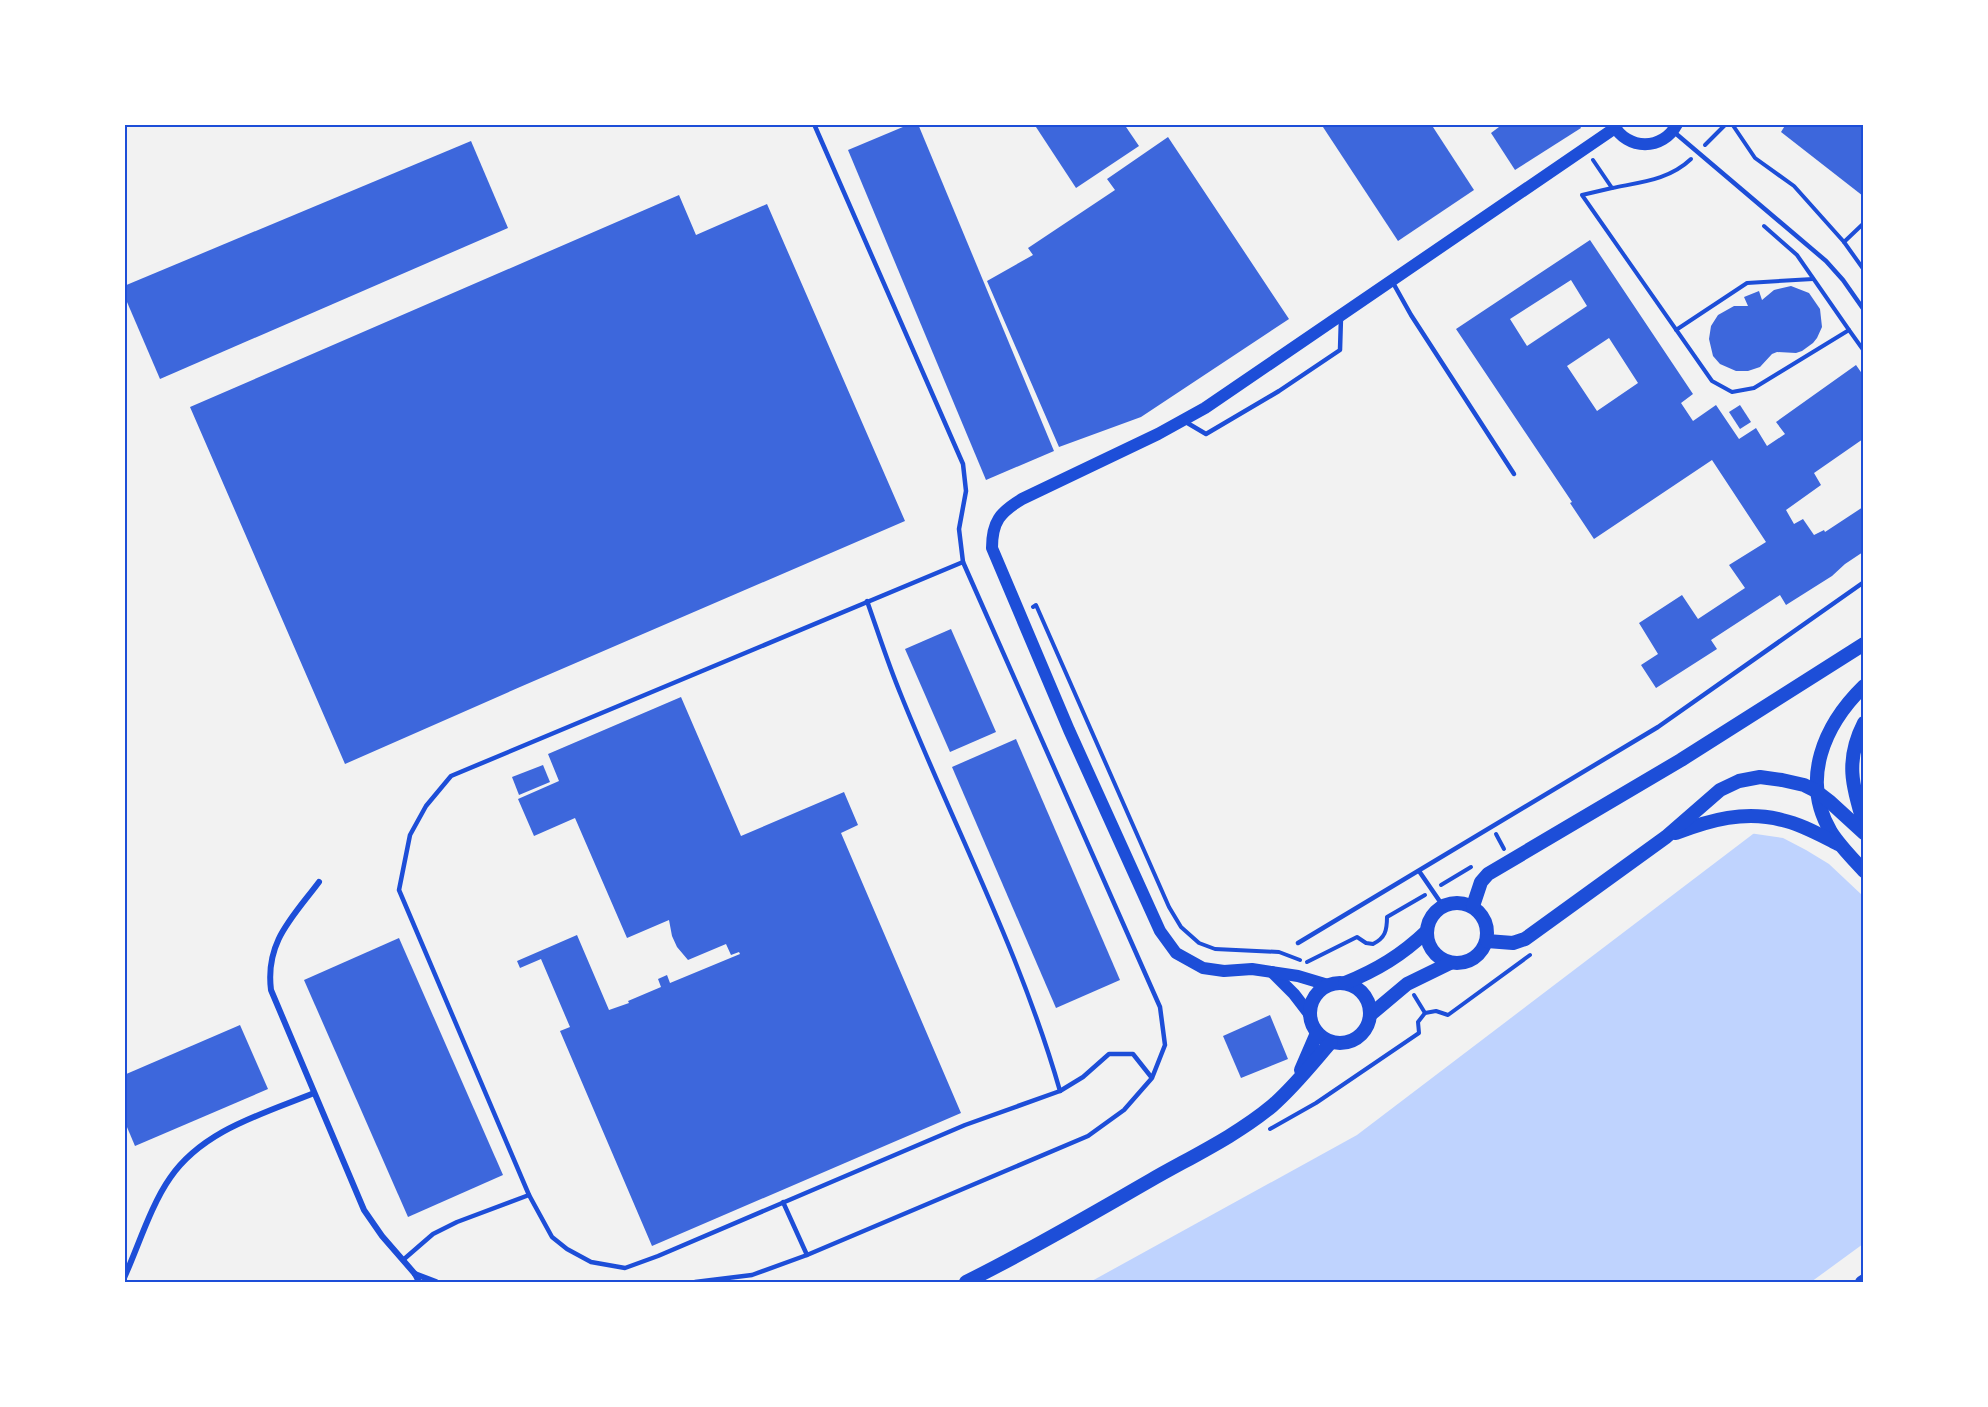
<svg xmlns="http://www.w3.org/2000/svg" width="1988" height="1407" font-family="Manrope,sans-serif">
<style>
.water{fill:#bfd3fe}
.pier{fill:#f2f2f2}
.building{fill:#3d67dc;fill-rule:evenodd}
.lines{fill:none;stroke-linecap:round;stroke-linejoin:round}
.path{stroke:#1d4ed8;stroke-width:4}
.service{stroke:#1d4ed8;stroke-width:4.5}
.minor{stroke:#1d4ed8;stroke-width:6}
.secondary{stroke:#1d4ed8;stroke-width:12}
.primary{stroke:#1d4ed8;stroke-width:14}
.neatline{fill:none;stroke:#1d4ed8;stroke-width:2}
</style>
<rect width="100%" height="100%" fill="#f2f2f2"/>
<!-- water -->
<path class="water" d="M 1863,739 L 1863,1244 L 1811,1282 L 1090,1282 L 1357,1135 L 1753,834 Z"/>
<!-- pier -->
<path class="pier" d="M 1864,736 L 1863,896 L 1829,864 L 1806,850 L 1783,838 L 1749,833 Z"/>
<!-- building -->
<g class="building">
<path d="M 910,124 L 918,124 L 1054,451 L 986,480 L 848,150 Z"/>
<path d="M 1034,124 L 1124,124 L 1139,146 L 1076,188 Z"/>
<path d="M 1321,124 L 1431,124 L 1474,190 L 1398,241 Z"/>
<path d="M 1503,124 L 1579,124 L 1581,128 L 1515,170 L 1491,133 Z"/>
<path d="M 1786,124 L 1863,124 L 1863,196 L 1781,132 Z"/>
<path d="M 1168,137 L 1289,319 L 1141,417 L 1059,447 L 987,281 L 1033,255 L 1028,248 L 1115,190 L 1107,179 Z"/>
<path d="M 471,141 L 508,228 L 160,379 L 124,295 L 124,286 Z"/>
<path d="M 679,195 L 696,235 L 767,204 L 905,521 L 520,687 L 345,764 L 190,407 Z"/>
<path d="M 1590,240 L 1693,394 L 1681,403 L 1693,421 L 1716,405 L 1739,439 L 1756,428 L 1767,446 L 1785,434 L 1776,422 L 1856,365 L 1863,375 L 1863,439 L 1814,473 L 1821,485 L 1786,510 L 1794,524 L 1803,519 L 1814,535 L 1824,530 L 1825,532 L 1863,507 L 1863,552 L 1845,564 L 1832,576 L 1786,605 L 1780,595 L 1711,640 L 1717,649 L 1656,688 L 1641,665 L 1658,654 L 1639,623 L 1682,595 L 1698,619 L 1745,588 L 1729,565 L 1766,542 L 1712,460 L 1594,539 L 1570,503 L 1572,502 L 1456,329 ZM 1571,280 L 1587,306 L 1527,346 L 1510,319 ZM 1609,338 L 1638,383 L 1597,411 L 1567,366 Z"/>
<path d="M 1791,286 L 1809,293 L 1820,309 L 1822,327 L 1817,338 L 1813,343 L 1802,351 L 1796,353 L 1777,352 L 1772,354 L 1760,367 L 1748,371 L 1736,371 L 1720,364 L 1713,356 L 1709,339 L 1711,326 L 1718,315 L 1734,306 L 1748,306 L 1744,297 L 1759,291 L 1762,300 L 1774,290 Z"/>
<path d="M 1740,405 L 1751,422 L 1740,429 L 1729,412 Z"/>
<path d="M 951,629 L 996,732 L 950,752 L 905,649 Z"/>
<path d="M 681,697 L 741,836 L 844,792 L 858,825 L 841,833 L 961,1113 L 652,1246 L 560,1031 L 570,1027 L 541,959 L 520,968 L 517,961 L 577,935 L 609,1010 L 629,1003 L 628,1001 L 661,987 L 658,979 L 667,975 L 670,983 L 740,954 L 739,952 L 731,955 L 726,944 L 688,960 L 677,947 L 672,936 L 669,920 L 627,938 L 575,818 L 534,836 L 518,799 L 559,781 L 548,754 Z"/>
<path d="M 1016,739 L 1120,980 L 1056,1008 L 952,767 Z"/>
<path d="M 543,765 L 550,782 L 519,795 L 512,777 Z"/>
<path d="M 399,938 L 503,1175 L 408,1217 L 304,980 Z"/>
<path d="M 1270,1015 L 1288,1059 L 1241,1078 L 1223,1036 Z"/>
<path d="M 240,1025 L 268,1089 L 135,1146 L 124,1120 L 124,1075 Z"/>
</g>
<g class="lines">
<!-- path -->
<g class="path">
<path d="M 1732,124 L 1755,158 L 1794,186 L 1844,242 L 1864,270"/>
<path d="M 1705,145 L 1726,124"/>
<path d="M 1593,160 L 1612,188 L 1582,195 L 1712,381 L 1732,392 L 1754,388 L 1849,330 L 1864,351"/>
<path d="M 1612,188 C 1641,182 1669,180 1691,159"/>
<path d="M 1764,226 L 1797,255 L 1849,330"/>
<path d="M 1844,242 L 1864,223"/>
<path d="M 1676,330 L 1747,283 L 1813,279"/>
<path d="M 1033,607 L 1036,605 L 1169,907 L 1181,927 L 1199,943 L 1215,949 L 1279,952 L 1300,960"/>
<path d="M 1496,834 L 1504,849"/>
<path d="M 1441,885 L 1471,867"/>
<path d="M 1307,962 L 1357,937 L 1366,943 L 1373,944 C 1385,938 1387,931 1387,917 L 1425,895"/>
<path d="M 1414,995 L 1425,1013"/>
<path d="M 1270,1129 L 1316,1103 L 1419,1033 L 1418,1022 L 1425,1013 L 1436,1011 L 1448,1015 L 1530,955"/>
</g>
<!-- service -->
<g class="service">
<path d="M 814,124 L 963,464 L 966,491 L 959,529 L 963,562"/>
<path d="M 1674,132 L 1826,261 L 1843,280 L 1864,310"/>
<path d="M 1392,281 L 1411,315 L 1514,474"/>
<path d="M 1184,421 L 1206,434 L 1279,391 L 1340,350 L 1341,317"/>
<path d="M 867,601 C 878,632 888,664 901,695 C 954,827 1021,954 1060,1091"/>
<path d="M 1419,871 L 1443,906"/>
<path d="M 1298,943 L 1658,727 L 1864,582"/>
<path d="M 783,1202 L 807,1255"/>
<path d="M 403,1260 L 433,1234 L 457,1222 L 529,1195"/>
<path d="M 695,1282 L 752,1275 L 807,1255 L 1088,1136 L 1124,1110 L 1152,1078 L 1165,1045 L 1160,1007 L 963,562 L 451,776 L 426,806 L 410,835 L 399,890 L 529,1195 L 552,1237 L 567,1249 L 591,1262 L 625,1268 L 658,1256 L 965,1125 L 1060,1091 L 1083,1077 L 1109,1054 L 1133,1054 L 1152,1078"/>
</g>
<!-- minor -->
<g class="minor">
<path d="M 319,882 C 292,918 265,942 271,990 L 364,1210 L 382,1236 L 415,1274 L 419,1282"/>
<path d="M 415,1274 L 436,1282"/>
<path d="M 124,1278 C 138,1247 151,1205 170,1178 C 203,1130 263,1114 314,1093"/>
</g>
<!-- secondary -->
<g class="secondary">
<path d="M 1613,124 C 1627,151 1663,151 1677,124"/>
<path d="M 1272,972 L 1294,994 L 1310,1015"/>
<path d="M 1328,985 L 1298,976 L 1252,969 L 1224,971 L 1203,968 L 1176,953 L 1160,931 L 1069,730 L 992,548 C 992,522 1000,512 1022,499 L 1158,434 L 1205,408 L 1615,128"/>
<path d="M 1861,1282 L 1864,1280"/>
</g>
<!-- primary -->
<g class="primary">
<path d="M 1864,686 C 1824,725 1800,780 1831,832 C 1840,846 1852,858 1864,871"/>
<path d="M 1864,723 C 1845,760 1852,786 1864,824"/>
<path d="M 1676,833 C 1710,820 1745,810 1782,820 C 1801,824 1820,835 1838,844"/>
<circle cx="1457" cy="933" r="30"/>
<path d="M 1473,906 L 1481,882 L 1488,874 L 1681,760 L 1864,644"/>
<path d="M 1487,941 L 1513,943 L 1525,939 L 1666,837 L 1720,790 L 1739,781 L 1760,777 L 1782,780 L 1804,785 L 1816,791 L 1829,801 L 1864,833"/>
<circle cx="1340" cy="1013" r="30"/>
<path d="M 1345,983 C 1377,970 1402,955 1427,931"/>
<path d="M 1370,1015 L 1407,984 L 1450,963"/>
<path d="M 1301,1070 L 1317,1033"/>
<path d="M 966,1282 C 1029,1251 1090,1215 1151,1180 C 1191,1157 1236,1136 1272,1106 C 1294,1087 1312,1064 1331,1042"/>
</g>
</g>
<!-- border -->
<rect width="1988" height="1407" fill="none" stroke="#ffffff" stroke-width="252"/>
<rect x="126" y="126" width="1736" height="1155" class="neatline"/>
</svg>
